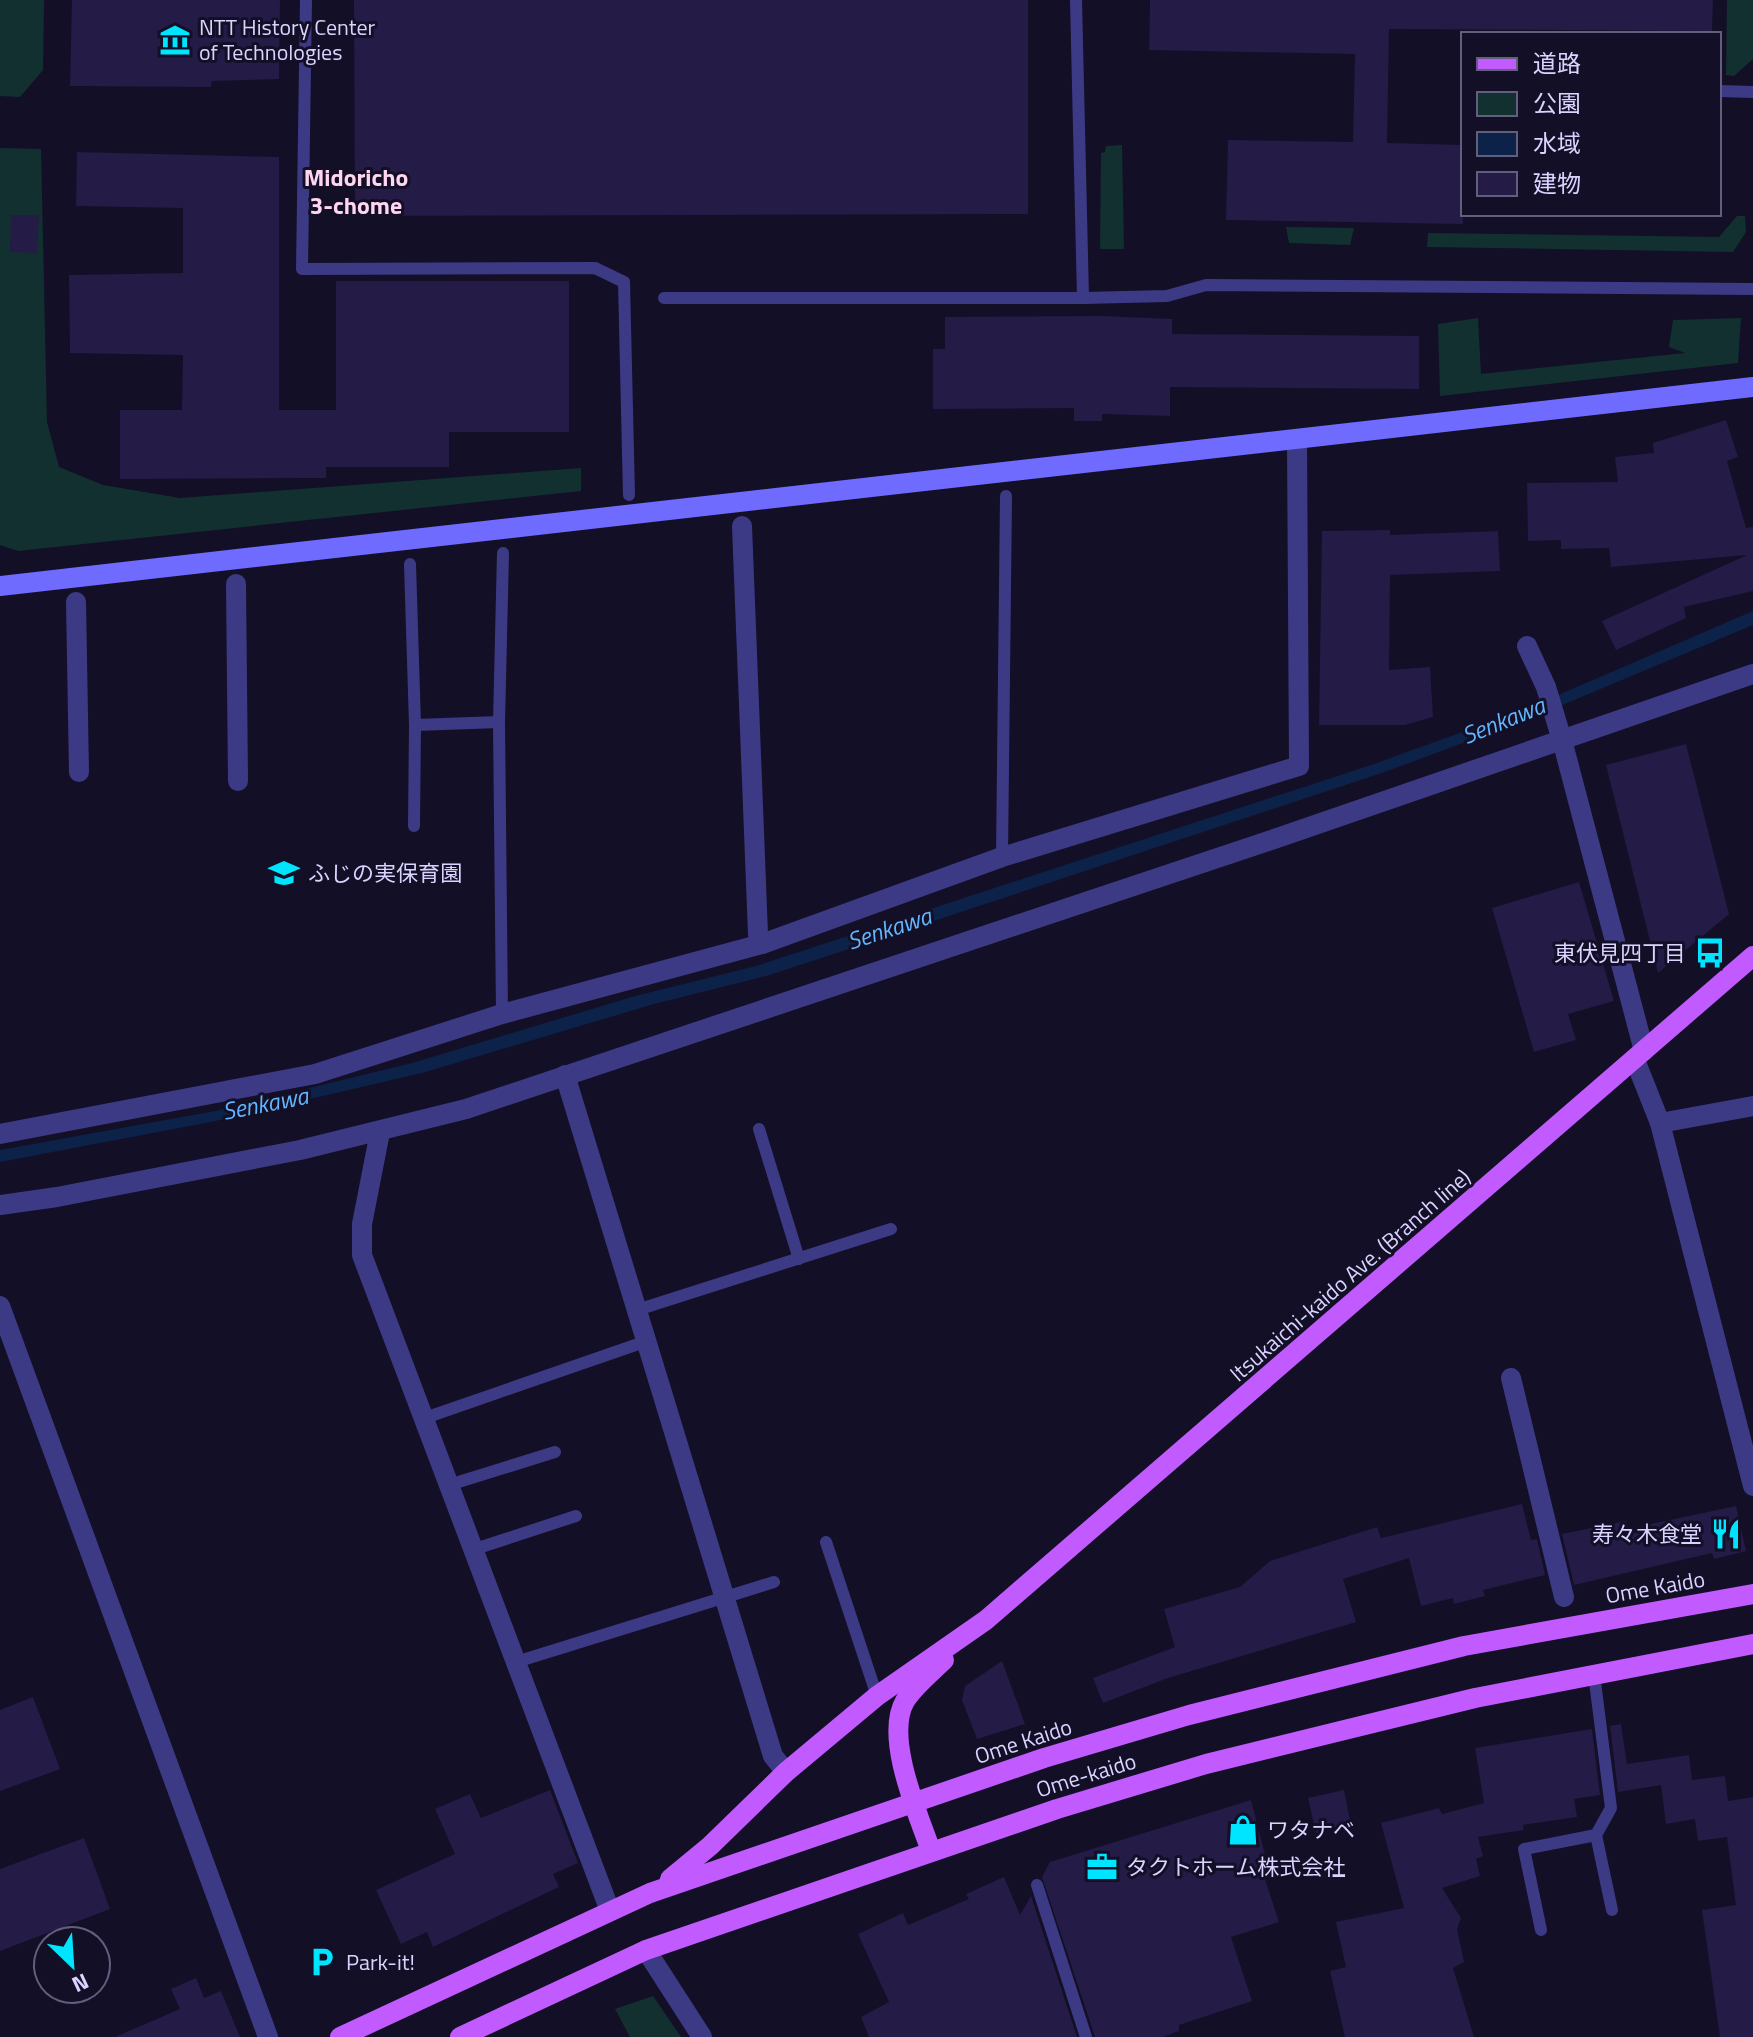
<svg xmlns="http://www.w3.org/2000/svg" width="1753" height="2037" font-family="'Titillium Web','Noto Sans JP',sans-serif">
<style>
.green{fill:#12302f}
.water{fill:#0c2248}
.building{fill:#241b47}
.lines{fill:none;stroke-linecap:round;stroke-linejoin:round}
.lane{stroke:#3d3a85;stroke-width:12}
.street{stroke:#3d3a85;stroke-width:20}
.secondary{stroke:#6f6bff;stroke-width:20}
.primary{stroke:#c25bff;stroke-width:20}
.labels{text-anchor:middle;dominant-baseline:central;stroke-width:6;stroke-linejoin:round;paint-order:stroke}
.poi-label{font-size:22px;fill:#d9d4ff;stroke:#130f26;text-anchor:start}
.street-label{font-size:22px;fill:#d9d4ff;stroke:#130f26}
.neighbourhood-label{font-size:24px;font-weight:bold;fill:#ffd6f0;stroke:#130f26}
.water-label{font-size:24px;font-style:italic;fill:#62b6ff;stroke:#130f26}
</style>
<rect width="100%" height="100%" fill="#130f26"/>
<!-- green -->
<g class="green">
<path d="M 0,0 L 44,0 L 43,70 L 20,97 L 0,96 Z"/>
<path d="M 1727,0 L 1753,0 L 1753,59 L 1734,76 L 1726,75 Z"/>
<path d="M 1122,145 L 1124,249 L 1100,249 L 1101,153 L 1105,152 L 1106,146 Z"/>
<path d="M 0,148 L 41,149 L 47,422 L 59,467 L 103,485 L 180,498 L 581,468 L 581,491 L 18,551 L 0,545 Z"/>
<path d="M 1737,216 L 1745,216 L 1746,232 L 1733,252 L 1427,247 L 1428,233 L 1719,237 Z"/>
<path d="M 1286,227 L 1354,228 L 1350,245 L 1289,243 Z"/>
<path d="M 1478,318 L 1481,374 L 1685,353 L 1669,347 L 1673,320 L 1741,318 L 1738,363 L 1440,396 L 1438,324 Z"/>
<path d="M 653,1996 L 681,2037 L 630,2037 L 615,2009 Z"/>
</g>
<!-- water -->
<path class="water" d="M 1753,611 L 1753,625 L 1541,714 L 1382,773 L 770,975 L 654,1004 L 422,1073 L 211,1122 L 0,1162 L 0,1150 L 215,1111 L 412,1063 L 635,996 L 756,966 L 1374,764 L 1528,708 Z"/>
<!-- building -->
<g class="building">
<path d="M 72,0 L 280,0 L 279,79 L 212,81 L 211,87 L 70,86 Z"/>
<path d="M 354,0 L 1028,0 L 1028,214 L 355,216 Z"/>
<path d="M 1150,0 L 1713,0 L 1712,31 L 1389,29 L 1387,143 L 1463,145 L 1463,224 L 1226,220 L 1228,140 L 1353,142 L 1355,54 L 1149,50 Z"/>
<path d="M 77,152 L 279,157 L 279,410 L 336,410 L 336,281 L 569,281 L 569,432 L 449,432 L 449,467 L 326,467 L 326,478 L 120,479 L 120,410 L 182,410 L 183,355 L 70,353 L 69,275 L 183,273 L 183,208 L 76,206 Z"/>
<path d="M 11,215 L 39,215 L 37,253 L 10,252 Z"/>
<path d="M 1101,316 L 1172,319 L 1172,334 L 1419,336 L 1419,389 L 1170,387 L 1170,416 L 1102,414 L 1102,421 L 1074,421 L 1074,408 L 933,409 L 933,349 L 945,349 L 945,317 Z"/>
<path d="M 1726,420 L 1738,457 L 1727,461 L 1746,528 L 1753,527 L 1753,591 L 1684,607 L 1686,618 L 1616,650 L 1602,621 L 1747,555 L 1611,567 L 1609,548 L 1561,549 L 1561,540 L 1528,541 L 1527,483 L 1618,482 L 1615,457 L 1654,453 L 1653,443 Z"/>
<path d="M 1390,530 L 1390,535 L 1498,531 L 1500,571 L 1390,575 L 1389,670 L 1430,667 L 1433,717 L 1405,725 L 1319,725 L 1322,531 Z"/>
<path d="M 1686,744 L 1729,914 L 1658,973 L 1606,765 Z"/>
<path d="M 1579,882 L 1614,1001 L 1568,1014 L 1576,1040 L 1534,1052 L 1492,908 Z"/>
<path d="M 1522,1504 L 1531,1540 L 1537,1539 L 1545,1575 L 1483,1590 L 1485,1596 L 1454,1604 L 1453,1598 L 1421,1606 L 1409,1558 L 1343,1579 L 1356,1622 L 1168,1678 L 1103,1703 L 1093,1678 L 1175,1647 L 1164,1609 L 1240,1587 L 1270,1561 L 1377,1527 L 1381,1538 Z"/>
<path d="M 1736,1506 L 1746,1551 L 1714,1559 L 1712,1553 L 1574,1585 L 1562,1534 L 1626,1521 L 1627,1529 Z"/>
<path d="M 1002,1661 L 1025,1724 L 977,1739 L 962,1700 L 965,1686 Z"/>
<path d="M 33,1697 L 60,1769 L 0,1791 L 0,1710 Z"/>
<path d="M 1621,1724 L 1627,1764 L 1689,1755 L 1692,1780 L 1725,1776 L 1728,1801 L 1753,1797 L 1753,2037 L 1720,2037 L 1702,1910 L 1736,1905 L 1727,1837 L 1698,1841 L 1695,1819 L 1666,1824 L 1661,1785 L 1618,1792 L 1610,1726 Z"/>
<path d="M 1592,1729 L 1600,1795 L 1574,1799 L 1577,1817 L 1523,1825 L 1524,1830 L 1478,1837 L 1483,1856 L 1476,1859 L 1480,1876 L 1442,1888 L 1461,1918 L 1457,1929 L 1464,1962 L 1453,1968 L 1474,2037 L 1345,2037 L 1330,1971 L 1346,1967 L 1336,1922 L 1404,1908 L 1381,1823 L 1439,1808 L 1442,1814 L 1484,1803 L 1475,1748 Z"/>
<path d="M 550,1790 L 578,1863 L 553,1874 L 559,1887 L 433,1947 L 427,1932 L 401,1944 L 376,1890 L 455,1854 L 435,1809 L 470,1794 L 481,1818 Z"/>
<path d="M 1344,1790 L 1351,1825 L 1316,1833 L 1308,1798 Z"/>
<path d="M 1251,1800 L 1270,1874 L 1264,1876 L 1279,1922 L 1231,1937 L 1252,2001 L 1179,2025 L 1179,2031 L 1163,2037 L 1095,2037 L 1042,1877 L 1050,1862 Z"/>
<path d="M 84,1838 L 110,1909 L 0,1951 L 0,1869 Z"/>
<path d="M 1004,1877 L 1020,1915 L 1031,1896 L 1077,2037 L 869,2037 L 861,2017 L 889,2002 L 858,1934 L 903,1913 L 908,1925 L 969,1899 L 966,1894 Z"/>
<path d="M 196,1978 L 204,1998 L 221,1991 L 240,2037 L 115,2037 L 180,2009 L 171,1989 Z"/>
</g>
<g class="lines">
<!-- lane -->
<g class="lane">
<path d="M 306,0 L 302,269 L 595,268 L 624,282 L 629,495"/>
<path d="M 1076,0 L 1083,298"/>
<path d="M 1719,91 L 1753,92"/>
<path d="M 664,298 L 1083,298 L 1167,296 L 1206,285 L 1753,289"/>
<path d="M 410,564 L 415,725 L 499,722"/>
<path d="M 414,826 L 415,725"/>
<path d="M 1002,857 L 1006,496"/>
<path d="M 502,1014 L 499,722 L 503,553"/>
<path d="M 759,1129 L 799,1259"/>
<path d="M 637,1310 L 891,1229"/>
<path d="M 422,1419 L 647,1341"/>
<path d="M 449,1485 L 555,1452"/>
<path d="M 826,1542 L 877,1696"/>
<path d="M 472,1550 L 576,1516"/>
<path d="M 516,1662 L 774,1582"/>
<path d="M 1594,1674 L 1611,1808 L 1596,1835 L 1612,1910"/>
<path d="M 1037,1885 L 1086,2037"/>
<path d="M 1541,1930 L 1524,1849 L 1596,1835"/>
</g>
<!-- street -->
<g class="street">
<path d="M 742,526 L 758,934 L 762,944"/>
<path d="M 236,584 L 238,781"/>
<path d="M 76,602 L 79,772"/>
<path d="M 1527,646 L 1546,687 L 1562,740 L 1644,1051"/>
<path d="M 1635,1060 L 1660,1123 L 1753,1106"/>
<path d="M 565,1075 L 773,1756 L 786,1772"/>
<path d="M 1660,1123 L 1753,1486"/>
<path d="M 380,1132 L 362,1224 L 362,1255 L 610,1911"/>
<path d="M 0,1134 L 315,1074 L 502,1014 L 762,944 L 1002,857 L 1299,766 L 1297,439"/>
<path d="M 0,1205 L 57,1197 L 300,1150 L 466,1109 L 1283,836 L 1753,674"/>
<path d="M 0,1306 L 268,2037"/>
<path d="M 1511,1378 L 1564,1597"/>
<path d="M 646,1950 L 702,2037"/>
</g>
<!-- secondary -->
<path class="secondary" d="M 0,586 L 1753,387"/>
<!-- primary -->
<g class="primary">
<path d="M 931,1851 C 918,1814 884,1737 905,1701 C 914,1686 932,1672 944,1660"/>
<path d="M 670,1879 L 710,1846 L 786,1772 L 877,1696 L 986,1620 L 1753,956"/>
<path d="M 340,2037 L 650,1893 L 1044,1758 L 1189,1715 L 1464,1646 L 1753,1594"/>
<path d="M 460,2037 L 646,1950 L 1057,1809 L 1206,1764 L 1475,1698 L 1753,1644"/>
</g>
</g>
<!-- icons -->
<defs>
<g id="museum-bare" transform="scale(2.4)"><path d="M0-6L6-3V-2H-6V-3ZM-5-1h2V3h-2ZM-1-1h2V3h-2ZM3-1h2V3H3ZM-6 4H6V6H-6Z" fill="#00e5ff" stroke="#130f26" stroke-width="2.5" paint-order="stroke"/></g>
<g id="school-bare" transform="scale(2.4)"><path d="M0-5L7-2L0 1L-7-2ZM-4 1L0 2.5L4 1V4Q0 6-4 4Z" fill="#00e5ff" stroke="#130f26" stroke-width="2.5" paint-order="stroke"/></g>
<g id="bus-bare" transform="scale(2.4)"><path d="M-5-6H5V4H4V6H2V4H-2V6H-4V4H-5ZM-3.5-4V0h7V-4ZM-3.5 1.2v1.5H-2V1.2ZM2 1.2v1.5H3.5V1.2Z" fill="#00e5ff" stroke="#130f26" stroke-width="2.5" paint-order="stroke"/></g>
<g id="restaurant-bare" transform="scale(2.4)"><path d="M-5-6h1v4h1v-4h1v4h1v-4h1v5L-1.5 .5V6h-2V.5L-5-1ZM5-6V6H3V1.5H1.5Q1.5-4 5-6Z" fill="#00e5ff" stroke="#130f26" stroke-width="2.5" paint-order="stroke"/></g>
<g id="shop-bare" transform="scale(2.4)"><path d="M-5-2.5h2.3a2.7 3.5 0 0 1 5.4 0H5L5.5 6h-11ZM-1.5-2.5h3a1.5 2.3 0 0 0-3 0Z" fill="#00e5ff" stroke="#130f26" stroke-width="2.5" paint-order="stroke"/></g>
<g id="office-bare" transform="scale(2.4)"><path d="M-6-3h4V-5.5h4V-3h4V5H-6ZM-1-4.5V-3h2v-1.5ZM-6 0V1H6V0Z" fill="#00e5ff" stroke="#130f26" stroke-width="2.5" paint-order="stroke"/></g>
<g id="parking-bare" transform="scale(2.4)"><path d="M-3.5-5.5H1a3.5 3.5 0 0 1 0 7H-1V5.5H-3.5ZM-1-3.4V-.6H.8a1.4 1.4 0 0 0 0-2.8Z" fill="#00e5ff" stroke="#130f26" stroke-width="2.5" paint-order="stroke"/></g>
</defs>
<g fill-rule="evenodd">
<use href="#museum-bare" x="175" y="40"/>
<use href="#school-bare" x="284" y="873"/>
<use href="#bus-bare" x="1710" y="953"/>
<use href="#restaurant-bare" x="1726" y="1534"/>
<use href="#shop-bare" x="1243" y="1830"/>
<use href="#office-bare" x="1102" y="1867"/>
<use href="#parking-bare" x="322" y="1962"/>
</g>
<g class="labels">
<!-- poi labels -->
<g class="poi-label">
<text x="199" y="27">NTT History Center<tspan x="199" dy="25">of Technologies</tspan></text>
<text x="308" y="873">ふじの実保育園</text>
<text x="1686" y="953" text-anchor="end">東伏見四丁目</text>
<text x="1702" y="1534" text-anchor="end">寿々木食堂</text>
<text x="1267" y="1830">ワタナベ</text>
<text x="1126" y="1867">タクトホーム株式会社</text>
<text x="346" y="1962">Park-it!</text>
</g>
<!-- street labels -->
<g class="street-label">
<text transform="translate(1350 1275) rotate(-41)">Itsukaichi-kaido Ave. (Branch line)</text>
<text transform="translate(1655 1587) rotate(-10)">Ome Kaido</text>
<text transform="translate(1023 1741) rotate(-18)">Ome Kaido</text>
<text transform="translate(1086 1775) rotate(-17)">Ome-kaido</text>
</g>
<!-- neighbourhood labels -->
<g class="neighbourhood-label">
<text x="356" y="177">Midoricho<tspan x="356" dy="28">3-chome</tspan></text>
</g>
<!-- water labels -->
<g class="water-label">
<text transform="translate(1503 720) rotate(-22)">Senkawa</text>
<text transform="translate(889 928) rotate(-18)">Senkawa</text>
<text transform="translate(265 1103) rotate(-11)">Senkawa</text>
</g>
</g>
<!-- legend -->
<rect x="1461" y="32" width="260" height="184" fill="#130f26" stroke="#625e7d" stroke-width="2"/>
<rect x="1477" y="58" width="40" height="12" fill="#c25bff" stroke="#625e7d" stroke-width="2"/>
<text x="1533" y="72" font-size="24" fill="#d9d4ff">道路</text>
<rect x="1477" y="92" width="40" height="24" fill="#12302f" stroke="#625e7d" stroke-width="2"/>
<text x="1533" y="112" font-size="24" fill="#d9d4ff">公園</text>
<rect x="1477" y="132" width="40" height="24" fill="#0c2248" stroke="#625e7d" stroke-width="2"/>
<text x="1533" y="152" font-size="24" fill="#d9d4ff">水域</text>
<rect x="1477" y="172" width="40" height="24" fill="#241b47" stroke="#625e7d" stroke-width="2"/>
<text x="1533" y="192" font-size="24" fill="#d9d4ff">建物</text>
<!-- north arrow -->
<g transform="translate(72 1965) rotate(155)"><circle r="38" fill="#130f26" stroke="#625e7d" stroke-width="2"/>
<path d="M0-6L14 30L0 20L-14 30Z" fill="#00e5ff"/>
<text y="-12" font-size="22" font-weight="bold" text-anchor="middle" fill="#d9d4ff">N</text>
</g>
</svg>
